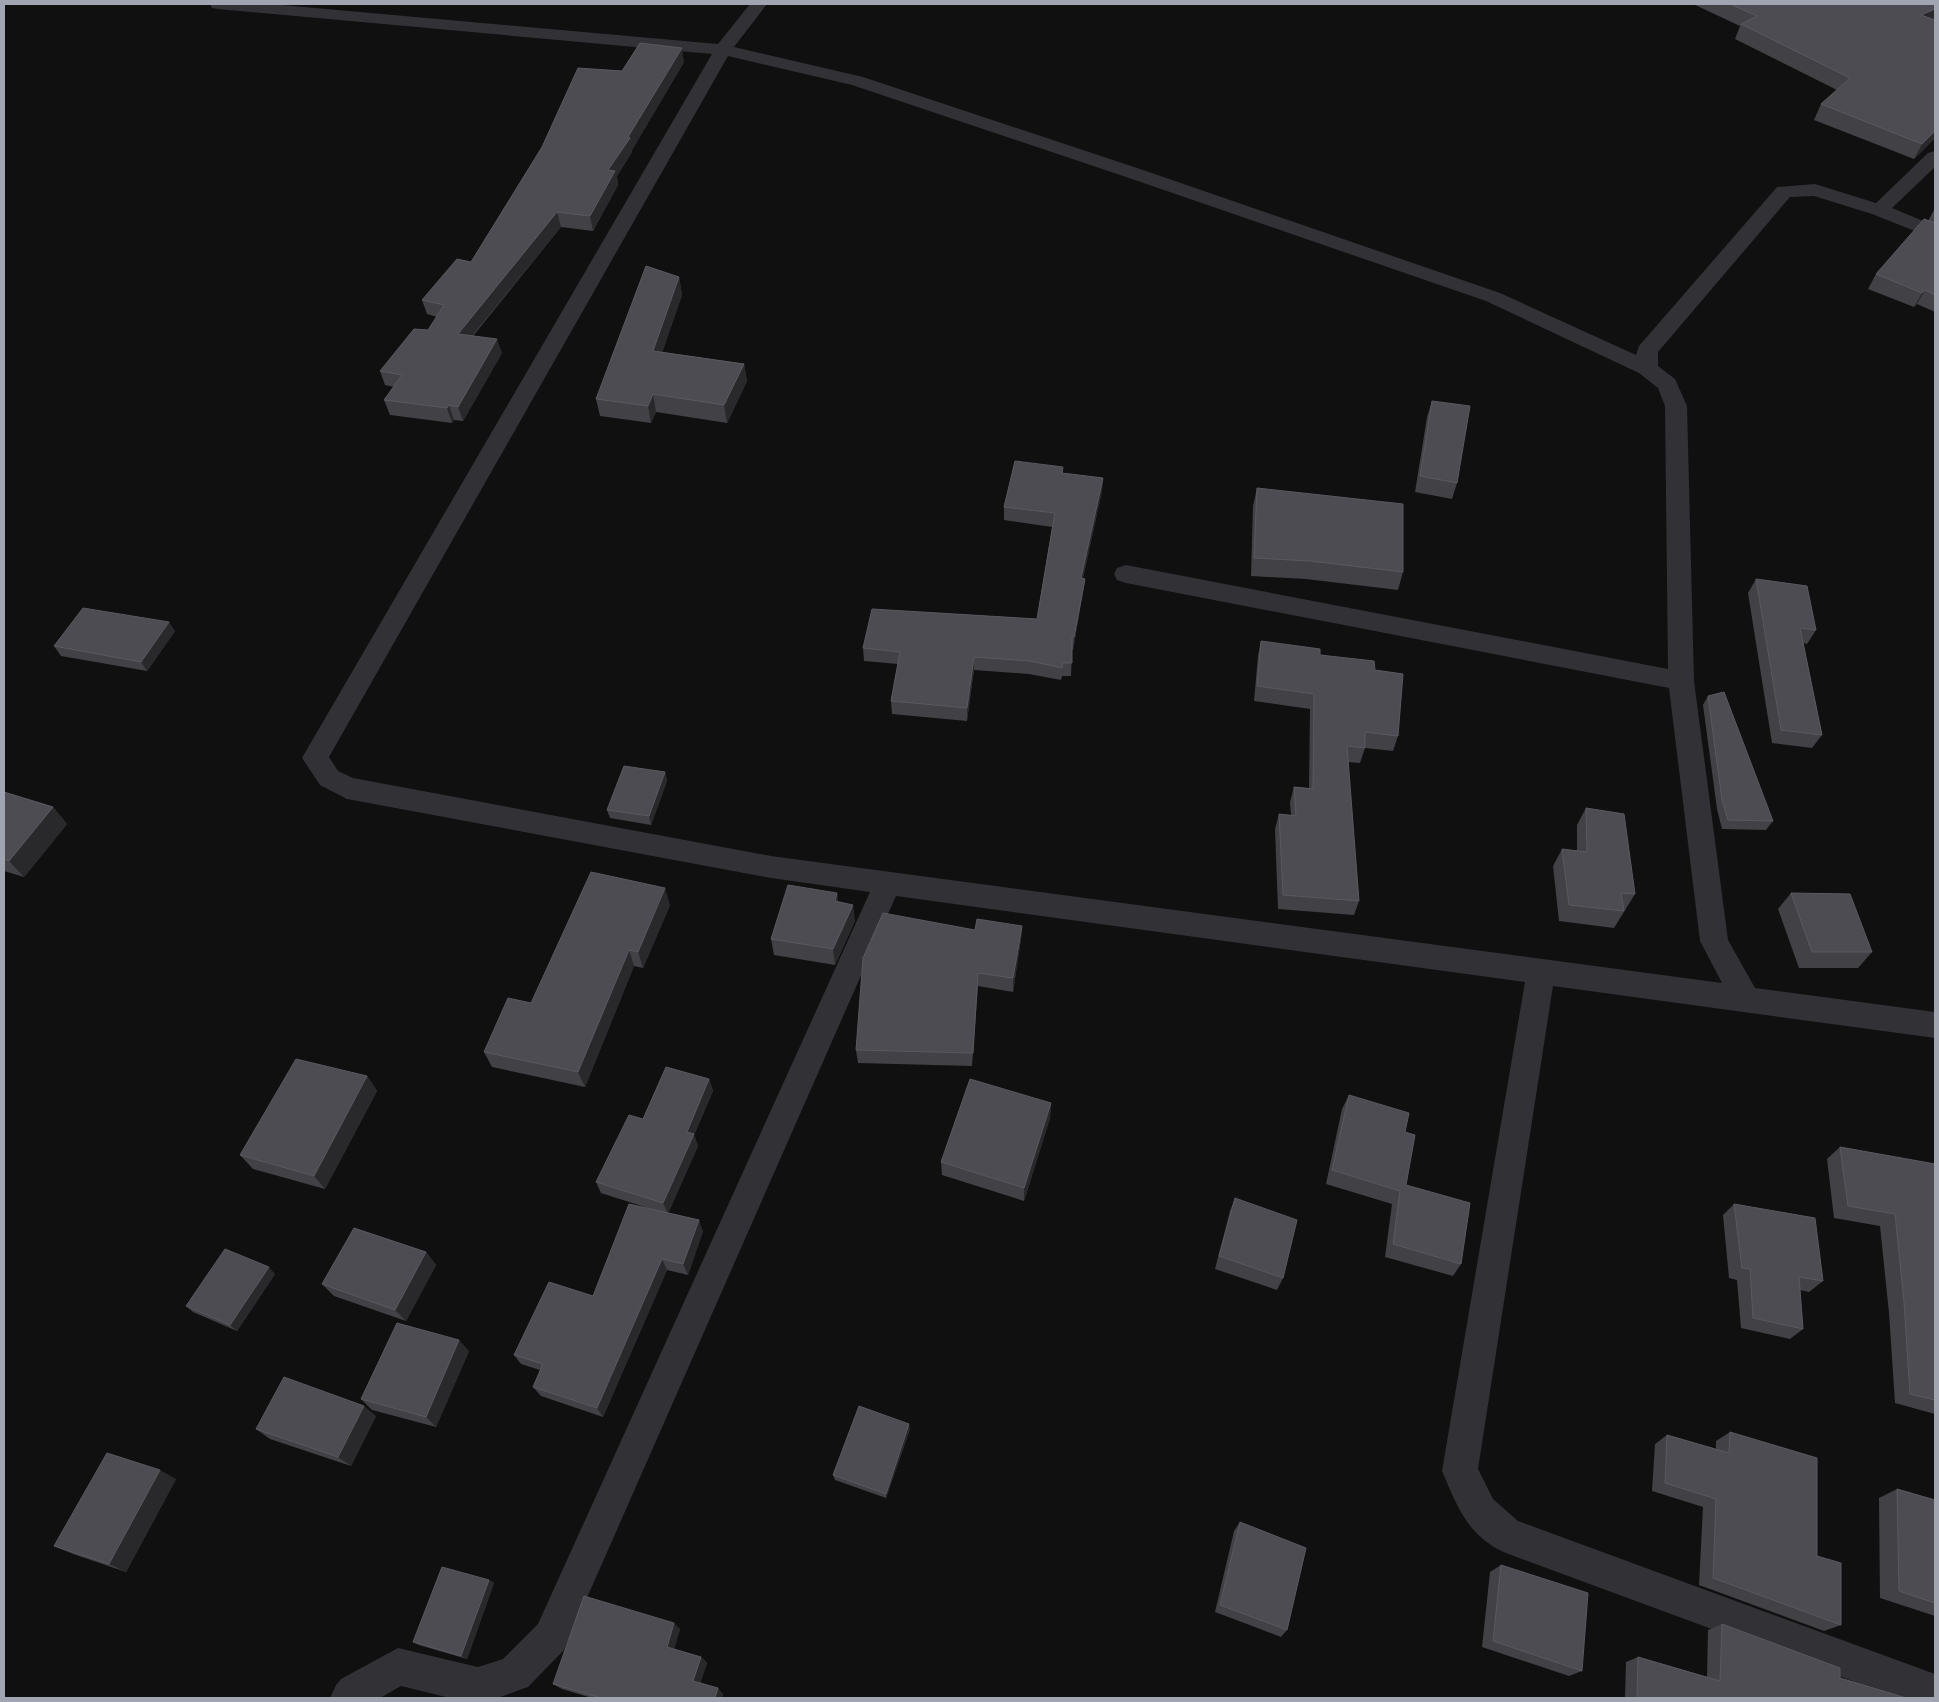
<svg xmlns="http://www.w3.org/2000/svg" width="1939" height="1702" font-family="Inter,sans-serif">
<style>
.lines{fill:none;stroke-linecap:round;stroke-linejoin:round}
.minor{fill:#313136;fill-rule:evenodd}
.wall{fill:#414146}
.shaded-wall{fill:#29292c}
.building{fill:#4c4c52;stroke:#595a61}
</style>
<rect width="100%" height="100%" fill="#101011"/>
<g class="lines">
<!-- minor -->
<path class="minor" d="M 210,4 L 271,4 L 718,44 L 750,4 L 767,4 L 734,47 L 863,77 L 1146,171 L 1500,293 L 1636,355 L 1639,346 L 1777,187 L 1815,184 L 1876,203 L 1928,153 L 1935,151 L 1935,167 L 1892,208 L 1935,226 L 1935,239 L 1872,214 L 1814,196 L 1790,197 L 1658,352 L 1658,366 L 1675,379 L 1687,406 L 1694,681 L 1728,940 L 1755,988 L 1935,1012 L 1935,1038 L 1553,986 L 1478,1469 L 1493,1499 L 1518,1521 L 1935,1674 L 1935,1698 L 1898,1698 L 1506,1553 C 1468,1537 1457,1506 1442,1471 L 1525,982 L 896,896 L 564,1650 L 528,1687 L 498,1698 L 450,1698 L 401,1686 L 380,1698 L 330,1698 L 336,1685 L 341,1679 L 398,1648 L 478,1667 L 503,1659 L 538,1624 L 870,892 L 771,878 L 347,799 L 320,785 L 302,758 L 306,751 L 712,54 L 218,9 L 212,8 ZM 728,56 L 852,85 L 1132,179 L 1486,301 L 1639,373 L 1658,388 L 1665,406 L 1668,669 L 1126,565 L 1117,568 L 1114,574 L 1117,580 L 1126,583 L 1669,688 L 1700,941 L 1722,983 L 771,856 L 353,778 L 338,771 L 329,757 Z"/>
</g>
<!-- wall -->
<g class="wall">
<path d="M 1693,4 L 1935,4 L 1935,138 L 1914,159 L 1814,120 L 1821,104 L 1837,90 L 1735,39 L 1740,26 Z"/>
<path d="M 684,62 L 632,150 L 632,152 L 617,176 L 618,185 L 593,231 L 561,227 L 473,336 L 502,353 L 463,421 L 454,420 L 452,423 L 390,415 L 384,400 L 394,387 L 385,385 L 380,371 L 428,330 L 437,317 L 427,314 L 422,300 L 471,262 L 622,71 Z"/>
<path d="M 1935,208 L 1935,312 L 1917,304 L 1914,307 L 1868,289 L 1876,274 L 1928,221 Z"/>
<path d="M 679,277 L 682,295 L 662,352 L 744,364 L 747,381 L 727,423 L 656,412 L 651,423 L 600,416 L 596,399 Z"/>
<path d="M 1432,401 L 1457,483 L 1452,499 L 1415,492 L 1427,417 Z"/>
<path d="M 1063,467 L 1063,473 L 1103,478 L 1102,491 L 1083,578 L 1085,579 L 1083,592 L 1073,650 L 1072,650 L 1071,676 L 1062,676 L 1061,680 L 1029,674 L 974,670 L 967,721 L 892,714 L 891,701 L 898,664 L 864,661 L 863,648 L 1037,619 L 1052,527 L 1004,520 L 1004,507 Z"/>
<path d="M 1257,488 L 1403,572 L 1398,590 L 1306,579 L 1251,576 L 1253,506 Z"/>
<path d="M 1756,579 L 1816,630 L 1807,644 L 1803,643 L 1822,735 L 1812,748 L 1772,743 L 1748,593 Z"/>
<path d="M 175,631 L 147,671 L 61,656 L 54,646 Z"/>
<path d="M 1261,641 L 1320,655 L 1375,670 L 1398,736 L 1393,751 L 1365,748 L 1360,763 L 1348,762 L 1359,901 L 1354,915 L 1278,909 L 1275,829 L 1279,814 L 1291,815 L 1290,802 L 1294,787 L 1309,788 L 1310,709 L 1254,701 L 1258,656 Z"/>
<path d="M 1708,696 L 1773,821 L 1766,830 L 1722,829 L 1717,809 L 1703,705 Z"/>
<path d="M 665,772 L 667,781 L 651,825 L 610,818 L 607,810 Z"/>
<path d="M 4,792 L 53,807 L 67,824 L 24,877 L 4,871 Z"/>
<path d="M 1586,808 L 1635,894 L 1614,928 L 1559,921 L 1553,866 L 1562,849 L 1577,851 L 1577,825 Z"/>
<path d="M 837,893 L 838,902 L 855,921 L 835,965 L 774,955 L 771,939 Z"/>
<path d="M 1791,893 L 1872,952 L 1858,968 L 1799,968 L 1778,909 Z"/>
<path d="M 670,905 L 643,968 L 634,966 L 585,1087 L 492,1067 L 484,1052 L 531,1003 Z"/>
<path d="M 1022,926 L 1021,939 L 1013,992 L 978,986 L 972,1066 L 858,1063 L 856,1050 L 975,930 Z"/>
<path d="M 367,1076 L 377,1091 L 325,1189 L 253,1169 L 240,1155 Z"/>
<path d="M 709,1079 L 713,1091 L 694,1135 L 698,1146 L 668,1213 L 703,1231 L 688,1275 L 667,1270 L 603,1417 L 541,1396 L 533,1387 L 540,1370 L 521,1364 L 514,1355 L 593,1296 L 651,1209 L 601,1193 L 596,1182 L 643,1119 Z"/>
<path d="M 1349,1095 L 1405,1132 L 1406,1185 L 1461,1264 L 1453,1276 L 1385,1257 L 1392,1204 L 1326,1184 L 1342,1109 Z"/>
<path d="M 1051,1103 L 1050,1118 L 1024,1201 L 942,1175 L 941,1162 Z"/>
<path d="M 1840,1147 L 1935,1164 L 1935,1414 L 1895,1403 L 1889,1313 L 1880,1226 L 1834,1218 L 1827,1159 Z"/>
<path d="M 1235,1198 L 1283,1278 L 1277,1290 L 1215,1269 L 1230,1211 Z"/>
<path d="M 1734,1204 L 1823,1281 L 1809,1292 L 1800,1290 L 1803,1329 L 1790,1339 L 1741,1328 L 1737,1280 L 1729,1278 L 1723,1215 Z"/>
<path d="M 426,1252 L 436,1265 L 406,1321 L 334,1296 L 322,1284 Z"/>
<path d="M 275,1274 L 237,1331 L 193,1312 L 186,1306 Z"/>
<path d="M 469,1351 L 436,1427 L 372,1410 L 361,1399 Z"/>
<path d="M 376,1416 L 351,1466 L 270,1439 L 256,1429 Z"/>
<path d="M 910,1429 L 886,1498 L 835,1480 L 833,1475 Z"/>
<path d="M 1730,1432 L 1817,1556 L 1841,1625 L 1824,1631 L 1699,1585 L 1703,1507 L 1652,1491 L 1655,1444 L 1667,1435 L 1716,1449 L 1716,1441 Z"/>
<path d="M 176,1479 L 126,1572 L 73,1554 L 54,1546 Z"/>
<path d="M 1897,1489 L 1935,1500 L 1935,1616 L 1880,1598 L 1879,1498 Z"/>
<path d="M 1240,1522 L 1287,1630 L 1281,1637 L 1215,1612 L 1234,1531 Z"/>
<path d="M 1501,1565 L 1582,1671 L 1569,1676 L 1482,1647 L 1490,1572 Z"/>
<path d="M 489,1580 L 494,1583 L 467,1659 L 419,1645 L 413,1642 Z"/>
<path d="M 1722,1624 L 1840,1678 L 1906,1698 L 1625,1698 L 1626,1662 L 1638,1657 L 1707,1677 L 1708,1630 Z"/>
<path d="M 680,1629 L 674,1649 L 701,1657 L 707,1663 L 700,1683 L 723,1694 L 722,1698 L 592,1698 L 562,1689 L 553,1684 Z"/>
</g>
<!-- shaded-wall -->
<g class="shaded-wall">
<path d="M 1935,9 L 1935,21 L 1921,15 Z"/>
<path d="M 682,48 L 684,62 L 632,150 L 632,152 L 617,176 L 618,185 L 593,231 L 590,216 L 608,170 Z"/>
<path d="M 1935,131 L 1935,138 L 1914,159 L 1922,144 Z"/>
<path d="M 557,212 L 561,227 L 462,348 L 458,334 Z"/>
<path d="M 679,277 L 682,295 L 657,368 L 653,351 Z"/>
<path d="M 1925,290 L 1917,304 L 1914,307 L 1922,293 Z"/>
<path d="M 497,339 L 502,353 L 463,421 L 458,407 Z"/>
<path d="M 744,364 L 747,381 L 727,423 L 724,405 Z"/>
<path d="M 653,394 L 656,412 L 651,423 L 648,406 Z"/>
<path d="M 449,405 L 454,420 L 452,423 L 447,408 Z"/>
<path d="M 1103,478 L 1102,491 L 1080,591 L 1081,578 Z"/>
<path d="M 1085,579 L 1083,592 L 1073,650 L 1074,637 Z"/>
<path d="M 169,622 L 175,631 L 147,671 L 141,662 Z"/>
<path d="M 974,657 L 974,670 L 967,721 L 967,708 Z"/>
<path d="M 665,772 L 667,781 L 651,825 L 649,816 Z"/>
<path d="M 53,807 L 67,824 L 24,877 L 9,861 Z"/>
<path d="M 665,888 L 670,905 L 643,968 L 638,952 Z"/>
<path d="M 837,893 L 839,909 L 835,901 Z"/>
<path d="M 853,905 L 855,921 L 835,965 L 833,949 Z"/>
<path d="M 1022,926 L 1021,939 L 1013,992 L 1013,978 Z"/>
<path d="M 629,950 L 634,966 L 585,1087 L 578,1072 Z"/>
<path d="M 978,973 L 978,986 L 972,1066 L 973,1053 Z"/>
<path d="M 367,1076 L 377,1091 L 325,1189 L 314,1176 Z"/>
<path d="M 709,1079 L 713,1091 L 694,1135 L 698,1146 L 668,1214 L 663,1203 L 687,1132 Z"/>
<path d="M 1051,1103 L 1050,1118 L 1024,1201 L 1024,1188 Z"/>
<path d="M 699,1220 L 703,1231 L 688,1275 L 683,1264 Z"/>
<path d="M 426,1252 L 436,1265 L 406,1321 L 395,1310 Z"/>
<path d="M 662,1259 L 667,1270 L 603,1417 L 597,1408 Z"/>
<path d="M 269,1267 L 275,1274 L 237,1331 L 230,1325 Z"/>
<path d="M 459,1340 L 469,1351 L 436,1427 L 426,1417 Z"/>
<path d="M 364,1406 L 376,1416 L 351,1466 L 338,1457 Z"/>
<path d="M 909,1424 L 910,1429 L 886,1498 L 886,1494 Z"/>
<path d="M 160,1470 L 176,1479 L 126,1572 L 109,1564 Z"/>
<path d="M 489,1580 L 494,1583 L 467,1659 L 461,1656 Z"/>
<path d="M 674,1623 L 680,1629 L 673,1653 L 667,1647 Z"/>
<path d="M 701,1657 L 707,1663 L 699,1687 L 693,1681 Z"/>
<path d="M 718,1688 L 723,1694 L 722,1698 L 715,1698 Z"/>
</g>
<!-- building -->
<g class="building">
<path d="M 1730,4 L 1935,4 L 1935,9 L 1921,15 L 1935,20 L 1935,131 L 1922,144 L 1821,104 L 1850,78 L 1741,24 L 1757,16 Z"/>
<path d="M 640,43 L 682,48 L 628,137 L 630,138 L 608,170 L 615,171 L 590,216 L 557,212 L 458,334 L 497,339 L 458,407 L 449,405 L 447,408 L 384,400 L 402,375 L 380,371 L 414,329 L 428,330 L 444,305 L 422,300 L 457,259 L 471,262 L 542,147 L 578,68 L 622,71 Z"/>
<path d="M 1924,219 L 1935,223 L 1935,295 L 1925,290 L 1922,293 L 1876,274 Z"/>
<path d="M 646,266 L 679,277 L 653,351 L 744,364 L 724,405 L 653,394 L 648,406 L 596,399 Z"/>
<path d="M 1432,401 L 1470,406 L 1457,483 L 1420,476 Z"/>
<path d="M 1015,461 L 1063,467 L 1062,473 L 1103,478 L 1081,578 L 1085,579 L 1074,637 L 1072,637 L 1072,663 L 1063,663 L 1062,668 L 1030,661 L 974,657 L 967,708 L 891,701 L 900,652 L 863,648 L 872,609 L 1037,619 L 1055,513 L 1004,507 Z"/>
<path d="M 1257,488 L 1403,504 L 1403,572 L 1310,561 L 1254,558 Z"/>
<path d="M 1756,579 L 1807,586 L 1816,630 L 1800,628 L 1822,735 L 1781,730 Z"/>
<path d="M 83,608 L 169,622 L 141,662 L 54,646 Z"/>
<path d="M 1261,641 L 1320,649 L 1320,655 L 1374,661 L 1375,670 L 1403,674 L 1398,736 L 1365,732 L 1365,748 L 1347,746 L 1359,901 L 1283,895 L 1279,814 L 1296,816 L 1294,787 L 1313,789 L 1314,694 L 1257,686 Z"/>
<path d="M 1724,692 L 1773,821 L 1728,820 L 1722,800 L 1708,696 Z"/>
<path d="M 624,766 L 665,772 L 649,816 L 607,810 Z"/>
<path d="M 4,792 L 53,807 L 9,861 L 4,859 Z"/>
<path d="M 1586,808 L 1624,814 L 1635,894 L 1621,893 L 1624,911 L 1569,905 L 1562,849 L 1587,852 Z"/>
<path d="M 591,872 L 665,888 L 638,952 L 629,950 L 578,1072 L 484,1052 L 508,998 L 531,1003 Z"/>
<path d="M 788,885 L 837,893 L 835,901 L 853,905 L 833,949 L 771,939 Z"/>
<path d="M 1791,893 L 1850,894 L 1872,952 L 1812,952 Z"/>
<path d="M 883,913 L 975,930 L 977,919 L 1022,926 L 1013,978 L 978,973 L 973,1053 L 856,1050 L 863,958 Z"/>
<path d="M 296,1059 L 367,1076 L 314,1176 L 240,1155 Z"/>
<path d="M 666,1067 L 709,1079 L 687,1132 L 694,1134 L 663,1203 L 596,1182 L 629,1115 L 643,1119 Z"/>
<path d="M 970,1079 L 1051,1103 L 1024,1188 L 941,1162 Z"/>
<path d="M 1349,1095 L 1409,1113 L 1405,1132 L 1415,1135 L 1406,1185 L 1470,1203 L 1461,1264 L 1393,1244 L 1400,1191 L 1332,1170 Z"/>
<path d="M 1840,1147 L 1935,1164 L 1935,1400 L 1910,1394 L 1904,1302 L 1895,1214 L 1848,1206 Z"/>
<path d="M 1235,1198 L 1297,1220 L 1283,1278 L 1219,1256 Z"/>
<path d="M 629,1204 L 699,1220 L 683,1264 L 662,1259 L 597,1408 L 533,1387 L 543,1364 L 514,1355 L 549,1282 L 593,1296 Z"/>
<path d="M 1734,1204 L 1815,1218 L 1823,1281 L 1799,1277 L 1803,1329 L 1753,1318 L 1750,1269 L 1742,1268 Z"/>
<path d="M 354,1228 L 426,1252 L 395,1310 L 322,1284 Z"/>
<path d="M 225,1249 L 269,1267 L 230,1325 L 186,1306 Z"/>
<path d="M 397,1323 L 459,1340 L 426,1417 L 361,1399 Z"/>
<path d="M 284,1377 L 364,1406 L 338,1457 L 256,1429 Z"/>
<path d="M 859,1406 L 909,1424 L 886,1494 L 833,1475 Z"/>
<path d="M 1730,1432 L 1817,1458 L 1817,1556 L 1841,1563 L 1841,1625 L 1713,1578 L 1716,1499 L 1665,1483 L 1667,1435 L 1729,1453 Z"/>
<path d="M 107,1453 L 160,1470 L 109,1564 L 54,1546 Z"/>
<path d="M 1897,1489 L 1935,1500 L 1935,1603 L 1899,1591 Z"/>
<path d="M 1240,1522 L 1306,1548 L 1287,1630 L 1220,1605 Z"/>
<path d="M 1501,1565 L 1588,1593 L 1582,1671 L 1493,1641 Z"/>
<path d="M 442,1567 L 489,1580 L 461,1656 L 413,1642 Z"/>
<path d="M 584,1596 L 674,1623 L 667,1647 L 701,1657 L 693,1681 L 718,1688 L 715,1698 L 601,1698 L 553,1684 Z"/>
<path d="M 1722,1624 L 1840,1668 L 1840,1678 L 1906,1698 L 1637,1698 L 1638,1657 L 1720,1681 Z"/>
</g>
<!-- border -->
<rect width="1939" height="1702" fill="none" stroke="#a1a5b2" stroke-width="10"/>
</svg>
